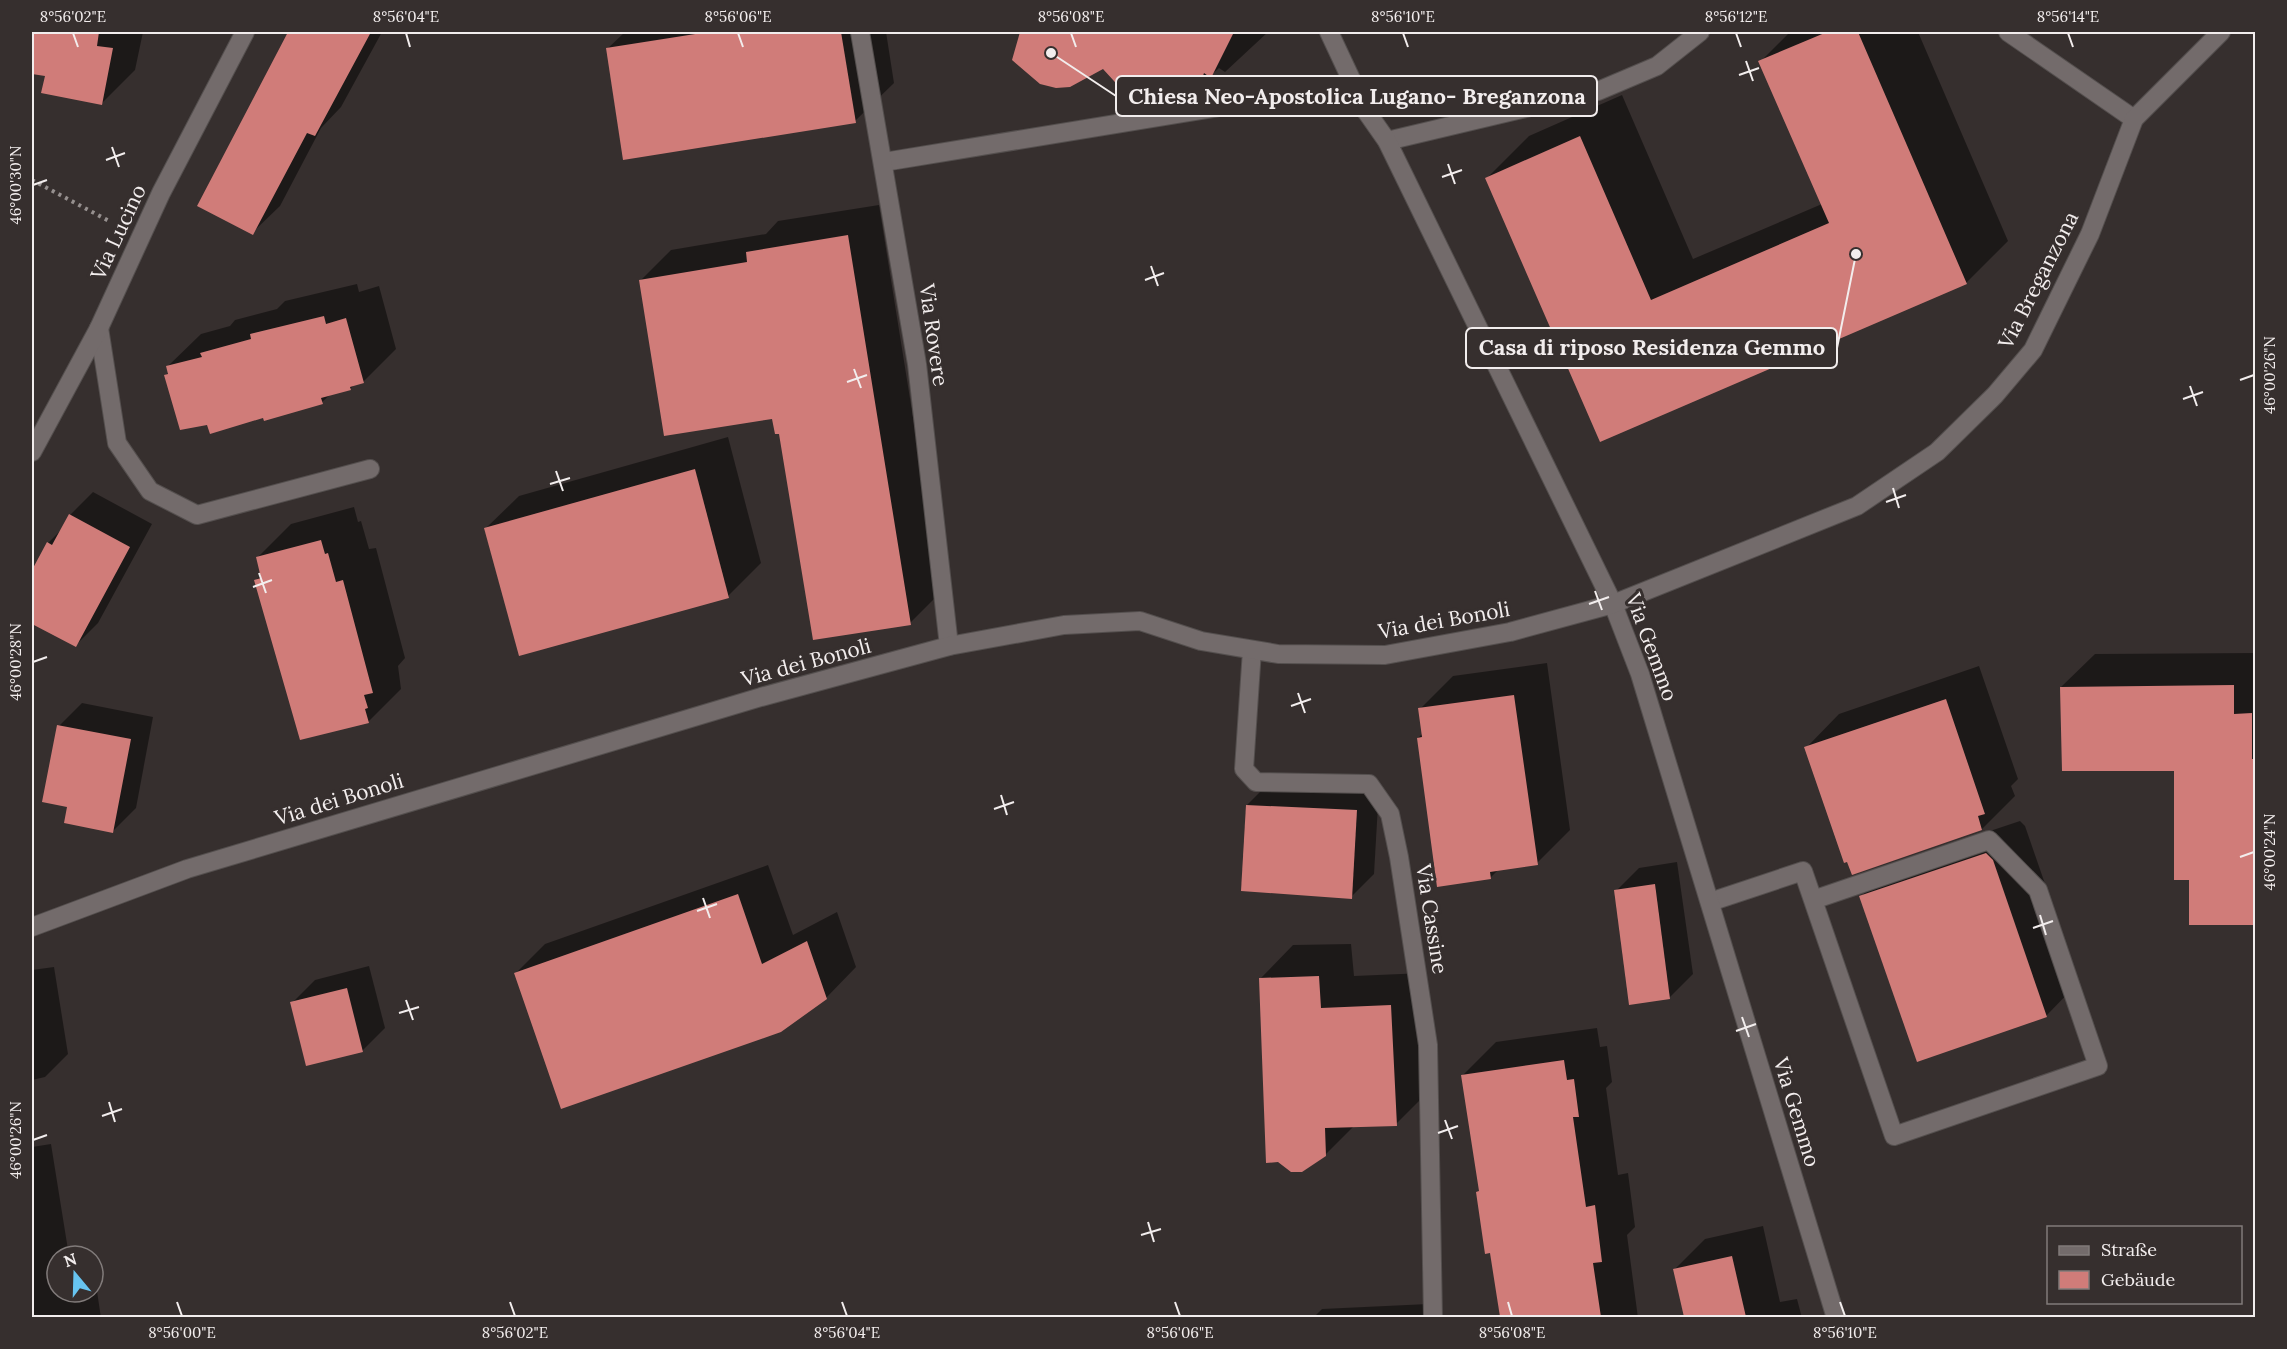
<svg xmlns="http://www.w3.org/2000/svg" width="2287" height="1349" font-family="Lora,serif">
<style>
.shadow{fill:#0007}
.building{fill:#d07c79}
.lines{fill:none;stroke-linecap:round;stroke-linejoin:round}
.lane-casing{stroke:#544f4e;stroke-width:20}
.street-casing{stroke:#544f4e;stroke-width:20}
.path{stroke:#96908f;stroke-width:4;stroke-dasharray:3 4.5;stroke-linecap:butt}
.lane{stroke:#736b6b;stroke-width:18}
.street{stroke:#736b6b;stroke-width:18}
.ticks{fill:none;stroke:#f2eded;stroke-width:2}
.labels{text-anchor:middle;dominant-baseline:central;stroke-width:6;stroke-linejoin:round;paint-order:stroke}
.street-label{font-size:21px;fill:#f2eded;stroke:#362f2e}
.leader{fill:none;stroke:#f2eded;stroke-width:2}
.callout-dot{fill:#f2eded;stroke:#362f2e;stroke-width:2}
.callout{fill:#362f2e;stroke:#f2eded;stroke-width:2}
.callout-label{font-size:22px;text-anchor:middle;font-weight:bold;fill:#f2eded}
.neatline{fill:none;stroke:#f2eded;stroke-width:2}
.ticks-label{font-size:15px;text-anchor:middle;fill:#f2eded}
</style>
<rect width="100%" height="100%" fill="#362f2e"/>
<!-- shadow -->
<g class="shadow">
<path d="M 32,32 L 143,32 L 135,70 L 102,103 L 47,75 L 32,73 Z"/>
<path d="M 290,32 L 382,32 L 341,107 L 321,128 L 280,206 L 252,233 L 199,205 Z"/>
<path d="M 625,32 L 886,32 L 894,83 L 855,121 L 607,49 Z"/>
<path d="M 1022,32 L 1268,32 L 1225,72 L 1219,68 L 1199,86 L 1191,80 L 1184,87 L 1179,82 L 1171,90 L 1165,83 L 1156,92 L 1150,84 L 1141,93 L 1133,82 L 1104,67 L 1040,83 L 1014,60 Z"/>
<path d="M 1790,32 L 1918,32 L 2008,241 L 1966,283 L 1601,440 L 1487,178 L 1529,136 L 1622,95 L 1693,259 L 1822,204 L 1760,62 Z"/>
<path d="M 879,205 L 941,592 L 910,623 L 780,432 L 773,417 L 640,281 L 671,250 L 766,234 L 778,221 Z"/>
<path d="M 357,284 L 359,292 L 379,286 L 396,349 L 363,382 L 355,384 L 350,389 L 331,394 L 322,402 L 264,417 L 209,423 L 166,375 L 169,372 L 167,367 L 201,334 L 230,326 L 235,320 L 277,309 L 285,301 Z"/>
<path d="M 728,437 L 761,563 L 728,596 L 485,529 L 519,496 Z"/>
<path d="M 93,492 L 152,524 L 98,623 L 75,646 L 32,622 L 32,573 L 48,543 L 62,529 L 70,515 Z"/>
<path d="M 354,507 L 358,522 L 361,521 L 369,549 L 376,548 L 405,658 L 398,666 L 401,689 L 368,722 L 255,581 L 262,574 L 258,557 L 291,524 Z"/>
<path d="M 2256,653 L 2256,923 L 2191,879 L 2175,769 L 2061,687 L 2095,654 Z"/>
<path d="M 1547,663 L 1570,830 L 1537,863 L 1499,869 L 1490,878 L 1418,738 L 1423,733 L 1420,709 L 1453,676 Z"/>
<path d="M 1979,666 L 2018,779 L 2011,786 L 2015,796 L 1982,829 L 1848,860 L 1806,748 L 1839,714 Z"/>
<path d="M 82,703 L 153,717 L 136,808 L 113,831 L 69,806 L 59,726 Z"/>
<path d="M 1270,782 L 1379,788 L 1374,874 L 1351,897 L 1247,805 Z"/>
<path d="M 2020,821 L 2025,826 L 2079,982 L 2046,1016 L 1861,897 L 1894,863 Z"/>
<path d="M 1677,862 L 1693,974 L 1670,997 L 1630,1003 L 1616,891 L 1639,868 Z"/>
<path d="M 768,865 L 793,935 L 837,912 L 856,967 L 826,998 L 515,974 L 545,944 Z"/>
<path d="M 1351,944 L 1354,976 L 1424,973 L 1429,1091 L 1396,1124 L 1354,1126 L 1325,1155 L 1260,979 L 1293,945 Z"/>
<path d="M 369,966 L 385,1028 L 362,1051 L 292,1003 L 315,980 Z"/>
<path d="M 54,967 L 68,1054 L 45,1077 L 32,1080 L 32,970 Z"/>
<path d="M 1597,1028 L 1600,1047 L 1607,1046 L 1612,1082 L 1606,1088 L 1618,1175 L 1628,1173 L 1635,1227 L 1627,1235 L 1638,1318 L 1500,1318 L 1492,1251 L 1463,1075 L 1496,1042 Z"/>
<path d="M 51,1144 L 69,1256 L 57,1256 L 57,1292 L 93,1292 L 94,1271 L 101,1318 L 32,1318 L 32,1147 Z"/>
<path d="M 1763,1226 L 1780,1302 L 1797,1299 L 1802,1318 L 1685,1318 L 1674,1270 L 1705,1239 Z"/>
<path d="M 1428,1304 L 1429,1318 L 1313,1318 L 1322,1309 Z"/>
</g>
<!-- building -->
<g class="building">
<path d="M 32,32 L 99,32 L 97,46 L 113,48 L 102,105 L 41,93 L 45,76 L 32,74 Z"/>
<path d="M 288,32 L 371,32 L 315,136 L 307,133 L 253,235 L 197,206 Z"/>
<path d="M 708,32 L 841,32 L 856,123 L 623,160 L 606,48 Z"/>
<path d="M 1020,32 L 1234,32 L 1211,78 L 1204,73 L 1199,88 L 1189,79 L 1184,89 L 1176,81 L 1171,92 L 1163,83 L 1156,94 L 1148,84 L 1141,95 L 1133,84 L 1125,93 L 1103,69 L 1070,87 L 1056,88 L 1040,84 L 1012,60 Z"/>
<path d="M 1827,32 L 1858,32 L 1967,284 L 1600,442 L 1485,178 L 1580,136 L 1651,300 L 1829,223 L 1758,61 Z"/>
<path d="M 848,235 L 911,625 L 813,640 L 779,434 L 775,434 L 772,419 L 664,436 L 639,280 L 747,262 L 746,252 Z"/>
<path d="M 324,316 L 326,324 L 346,318 L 364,383 L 350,387 L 351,390 L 321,398 L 323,404 L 264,421 L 263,418 L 210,434 L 207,425 L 180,430 L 164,375 L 168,374 L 166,366 L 202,357 L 200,353 L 251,339 L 250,334 Z"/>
<path d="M 695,469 L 729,598 L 519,656 L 484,528 Z"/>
<path d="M 69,514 L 130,547 L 76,647 L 32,624 L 32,570 L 47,542 L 52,545 Z"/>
<path d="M 321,540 L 325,554 L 328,553 L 336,582 L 343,580 L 373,693 L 364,695 L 368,708 L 365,709 L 369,723 L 300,740 L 254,580 L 261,578 L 256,557 Z"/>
<path d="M 2234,685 L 2234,714 L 2252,713 L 2252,759 L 2256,759 L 2256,925 L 2189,925 L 2189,880 L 2174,880 L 2174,771 L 2062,771 L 2060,687 Z"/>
<path d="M 1514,695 L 1538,865 L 1490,872 L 1491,879 L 1437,887 L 1417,738 L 1422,737 L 1418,708 Z"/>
<path d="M 1946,699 L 1985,814 L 1978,816 L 1982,830 L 1852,875 L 1847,862 L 1844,863 L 1804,747 Z"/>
<path d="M 57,725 L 131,739 L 113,833 L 64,823 L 67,807 L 42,802 Z"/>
<path d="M 1246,805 L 1357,810 L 1352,899 L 1241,891 Z"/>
<path d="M 1986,853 L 1993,860 L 2047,1017 L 1917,1062 L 1859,896 Z"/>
<path d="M 1655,884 L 1670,999 L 1629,1005 L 1614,890 Z"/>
<path d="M 738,894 L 762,964 L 807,941 L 827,999 L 781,1032 L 561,1109 L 514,973 Z"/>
<path d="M 1319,976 L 1321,1008 L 1391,1005 L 1397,1126 L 1325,1128 L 1326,1156 L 1302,1172 L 1291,1172 L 1278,1162 L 1266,1163 L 1259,978 Z"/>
<path d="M 347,988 L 363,1052 L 306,1066 L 290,1002 Z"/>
<path d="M 1564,1060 L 1567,1080 L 1574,1079 L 1579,1117 L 1573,1117 L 1586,1207 L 1595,1205 L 1602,1262 L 1593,1263 L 1601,1317 L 1500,1317 L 1490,1253 L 1485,1254 L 1476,1192 L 1479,1191 L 1461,1075 Z"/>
<path d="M 1732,1256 L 1746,1317 L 1684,1317 L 1673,1269 Z"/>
</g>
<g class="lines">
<!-- lane casing -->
<g class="lane-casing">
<g id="lane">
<path d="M 1387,141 L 1598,91 L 1657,66 L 1700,32"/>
<path d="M 884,162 L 1353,85"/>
<path d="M 99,328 L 117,443 L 150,491 L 197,515 L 370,469"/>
<path d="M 1710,902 L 1803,871 L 1894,1136 L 2098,1066 L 2038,890 L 1989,840 L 1813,900"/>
</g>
</g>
<!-- street casing -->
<g class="street-casing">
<g id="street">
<path d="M 860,32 L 917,364 L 949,646"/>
<path d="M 1329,32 L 1366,111 L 1387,141 L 1613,604 L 1640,674 L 1836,1318"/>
<path d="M 2008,32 L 2134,119"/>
<path d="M 32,452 L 99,328 L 161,193 L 245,32"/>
<path d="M 1252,650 L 1244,769 L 1256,782 L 1369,784 L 1390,814 L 1399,857 L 1428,1045 L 1433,1318"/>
<path d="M 32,927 L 187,869 L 761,697 L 949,646 L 1064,625 L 1140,621 L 1201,641 L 1278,654 L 1385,655 L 1510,632 L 1613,604 L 1857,506 L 1937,452 L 1995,395 L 2033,350 L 2090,234 L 2134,119 L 2221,32"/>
</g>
</g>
<!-- path -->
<path class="path" d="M 32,180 L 111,222"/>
<!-- lane -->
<use href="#lane" class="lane"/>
<!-- street -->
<use href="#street" class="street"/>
</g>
<!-- ticks -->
<path class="ticks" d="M 73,33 L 78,47M 406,33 L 410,47M 738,33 L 743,47M 1071,33 L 1076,47M 1403,33 L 1408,47M 1736,33 L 1741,47M 2068,33 L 2073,47M 1746,61 L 1753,81M 1739,75 L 1759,68M 112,147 L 119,167M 106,160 L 125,153M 1448,164 L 1455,184M 1442,177 L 1462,170M 33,185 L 47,180M 1151,266 L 1158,286M 1145,280 L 1164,273M 854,369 L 861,388M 2240,380 L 2254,375M 847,382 L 867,375M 2190,386 L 2197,406M 2183,399 L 2203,392M 556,471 L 563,491M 550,484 L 570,478M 1893,488 L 1899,508M 1886,502 L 1906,495M 259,573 L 266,593M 253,587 L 272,580M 1595,591 L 1602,610M 1589,604 L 1609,597M 33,662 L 47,657M 1298,693 L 1305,713M 1291,706 L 1311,699M 1001,795 L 1007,815M 994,809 L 1014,802M 2240,857 L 2254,852M 703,898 L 710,918M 697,911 L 717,904M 2040,915 L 2046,935M 2033,928 L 2053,921M 406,1000 L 413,1020M 399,1013 L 419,1007M 1742,1017 L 1749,1037M 1736,1031 L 1756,1024M 109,1102 L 115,1122M 102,1116 L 122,1109M 1445,1120 L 1452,1139M 1438,1133 L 1458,1126M 33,1140 L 47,1135M 1148,1222 L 1154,1242M 1141,1235 L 1161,1229M 177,1302 L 182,1316M 510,1302 L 515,1316M 842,1302 L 847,1316M 1175,1302 L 1180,1316M 1508,1302 L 1512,1316M 1840,1302 L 1845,1316"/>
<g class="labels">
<!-- street labels -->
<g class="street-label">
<text transform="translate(118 232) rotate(-65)">Via Lucino</text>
<text transform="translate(2038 280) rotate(-63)">Via Breganzona</text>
<text transform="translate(934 335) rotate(82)">Via Rovere</text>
<text transform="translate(1444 620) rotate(-10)">Via dei Bonoli</text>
<text transform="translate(1652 647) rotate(70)">Via Gemmo</text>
<text transform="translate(806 662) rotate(-15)">Via dei Bonoli</text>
<text transform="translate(339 799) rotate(-17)">Via dei Bonoli</text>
<text transform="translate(1432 919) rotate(81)">Via Cassine</text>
<text transform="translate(1797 1112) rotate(73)">Via Gemmo</text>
</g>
</g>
<!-- callouts -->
<path class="leader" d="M1051 53L1116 96M1856 254L1837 348"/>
<g class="callout-dot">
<circle cx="1051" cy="53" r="6"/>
<circle cx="1856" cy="254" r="6"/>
</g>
<g class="callout">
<rect x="1116" y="76" width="481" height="40" rx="6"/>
<rect x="1466" y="328" width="371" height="40" rx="6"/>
</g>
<g class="callout-label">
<text x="1357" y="104">Chiesa Neo-Apostolica Lugano- Breganzona</text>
<text x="1652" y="355">Casa di riposo Residenza Gemmo</text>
</g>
<!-- border -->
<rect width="2287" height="1349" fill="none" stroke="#362f2e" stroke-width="66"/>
<!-- legend -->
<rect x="2047" y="1226" width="195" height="78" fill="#362f2e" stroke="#817b7a" stroke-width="1.5"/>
<rect x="2059" y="1246" width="30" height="9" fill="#736b6b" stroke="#817b7a" stroke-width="1.5"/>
<text x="2101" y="1256" font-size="18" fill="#f2eded">Straße</text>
<rect x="2059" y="1271" width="30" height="18" fill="#d07c79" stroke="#817b7a" stroke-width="1.5"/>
<text x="2101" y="1286" font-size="18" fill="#f2eded">Gebäude</text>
<!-- north arrow -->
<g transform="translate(75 1274) rotate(341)"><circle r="28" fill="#362f2e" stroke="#817b7a" stroke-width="1.5"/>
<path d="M0-4.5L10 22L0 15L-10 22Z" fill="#67c4f0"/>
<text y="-9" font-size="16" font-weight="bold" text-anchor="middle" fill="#f2eded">N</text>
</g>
<rect x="33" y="33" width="2221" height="1283" class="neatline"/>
<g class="ticks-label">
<text x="73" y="22">8°56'02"E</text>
<text x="406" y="22">8°56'04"E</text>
<text x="738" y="22">8°56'06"E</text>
<text x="1071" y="22">8°56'08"E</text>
<text x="1403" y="22">8°56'10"E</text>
<text x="1736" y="22">8°56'12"E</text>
<text x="2068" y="22">8°56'14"E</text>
<text transform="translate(16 185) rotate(-90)" y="5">46°00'30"N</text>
<text transform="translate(2270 375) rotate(-90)" y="5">46°00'26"N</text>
<text transform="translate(16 662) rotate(-90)" y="5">46°00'28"N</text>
<text transform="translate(2270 852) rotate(-90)" y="5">46°00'24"N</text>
<text transform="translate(16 1140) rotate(-90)" y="5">46°00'26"N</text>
<text x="182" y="1338">8°56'00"E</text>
<text x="515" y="1338">8°56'02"E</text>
<text x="847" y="1338">8°56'04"E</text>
<text x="1180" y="1338">8°56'06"E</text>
<text x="1512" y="1338">8°56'08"E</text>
<text x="1845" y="1338">8°56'10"E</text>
</g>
</svg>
